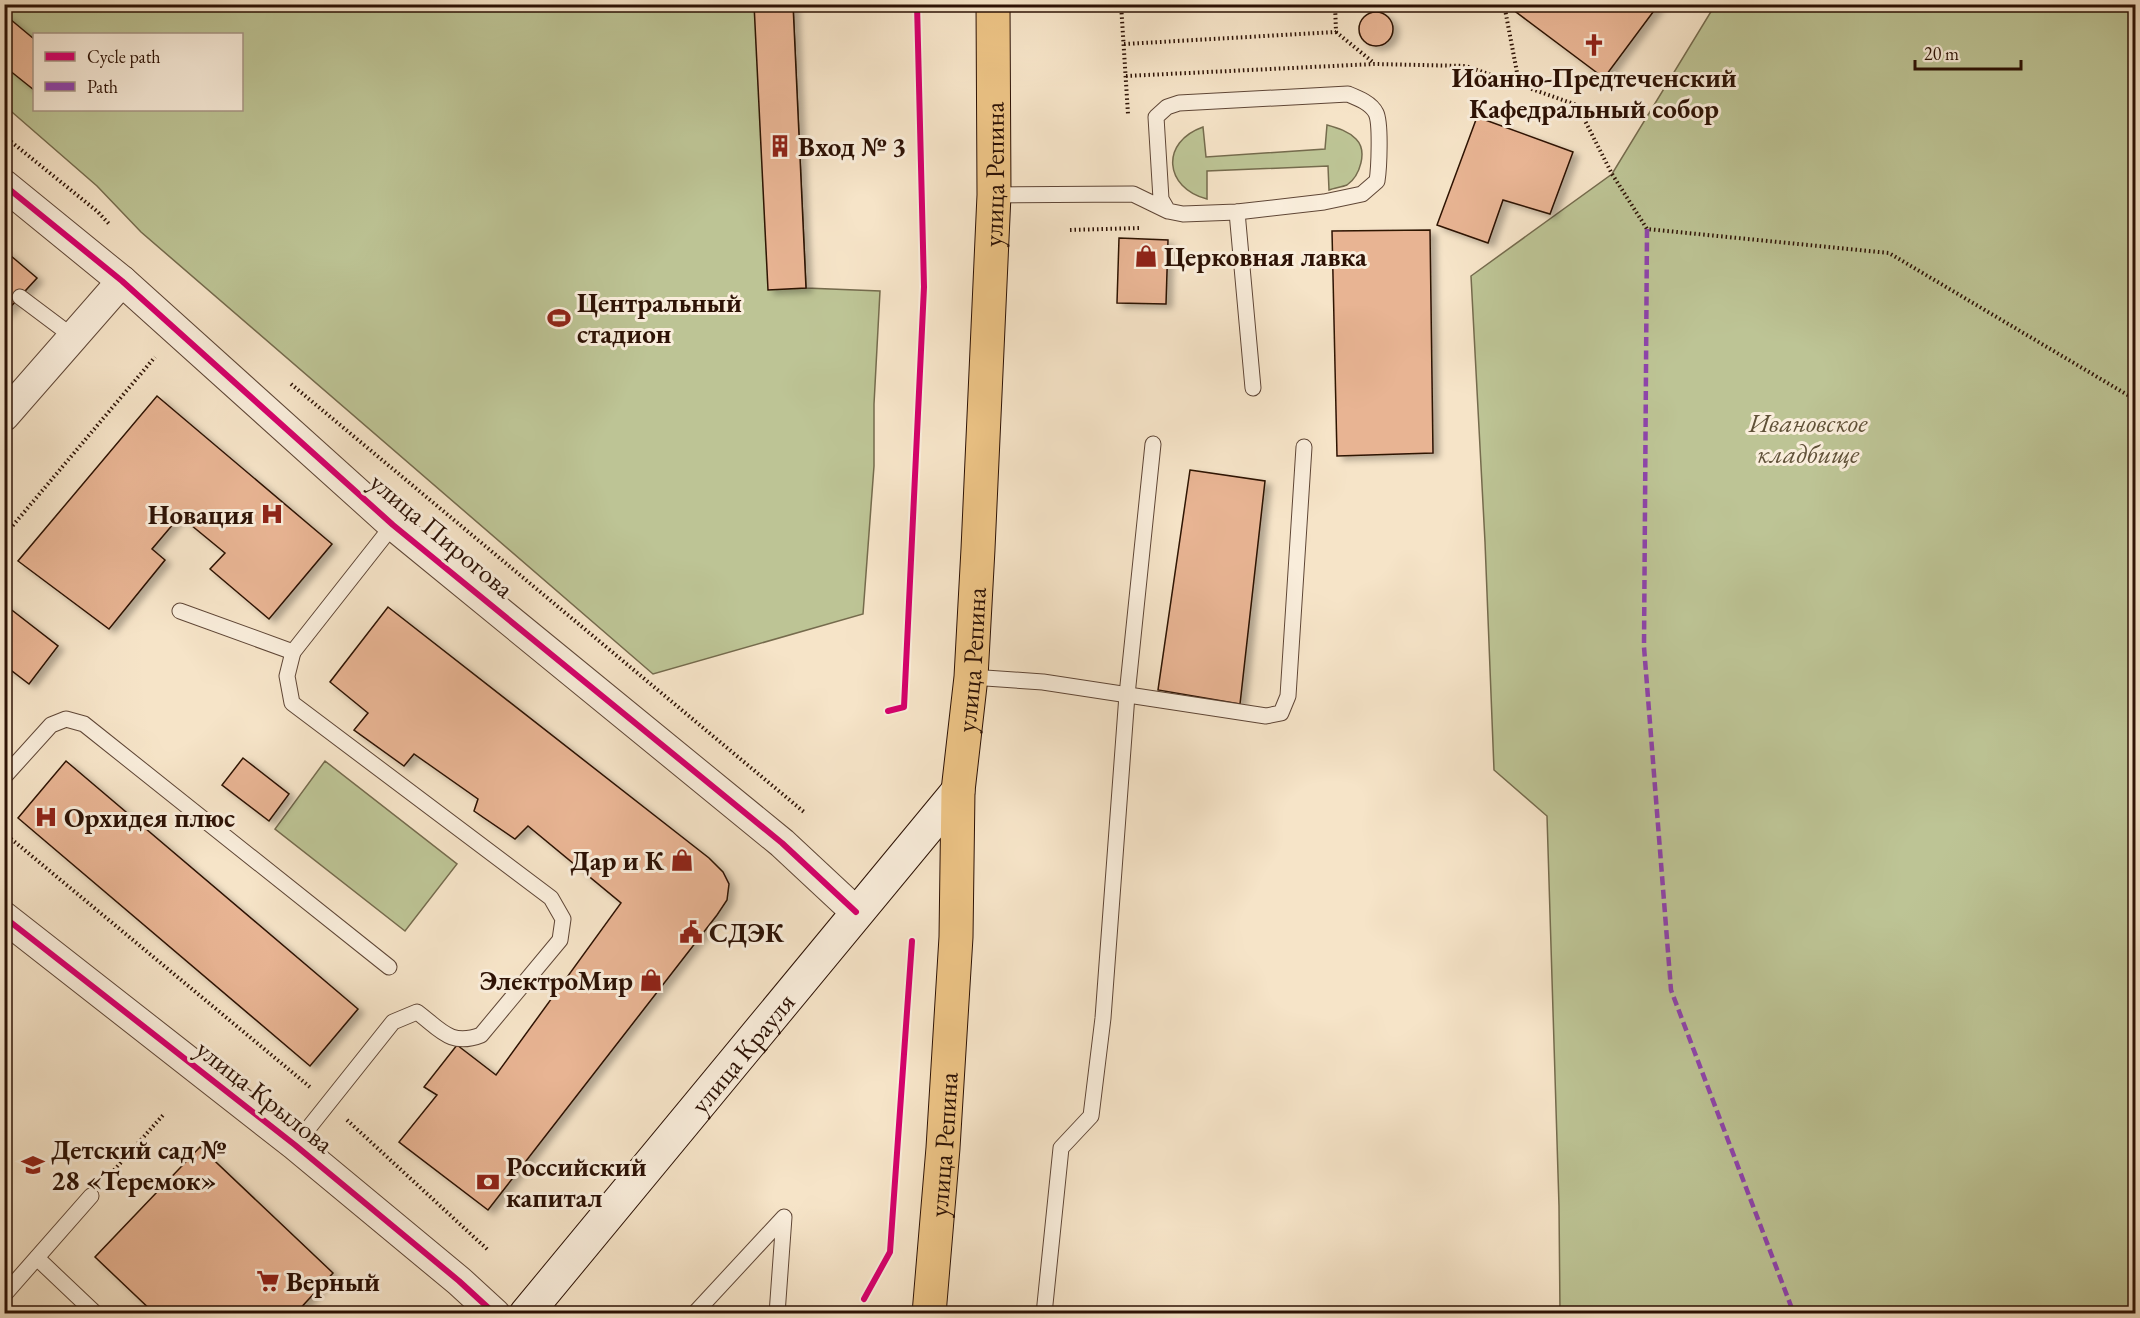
<svg xmlns="http://www.w3.org/2000/svg" width="2140" height="1318" font-family="'EB Garamond',serif">
<style>
.green{fill:#bdc495;stroke:#756b4d;stroke-width:1.5;fill-rule:evenodd}
.building{fill:#e8b493;stroke:#2d1205;stroke-width:1.5;filter:url(#shadow)}
.lines{fill:none;stroke-linecap:round;stroke-linejoin:round}
.lane-casing{stroke:#5f4636;stroke-width:17}
.street-casing{stroke:#5f4636;stroke-width:32}
.secondary-casing{stroke:#2d1205;stroke-width:35}
.primary-casing{stroke:#2d1205;stroke-width:35}
.path{stroke:#2d1205;stroke-width:4;stroke-dasharray:1.5 3;stroke-linecap:butt}
.lane{stroke:#f9eddb;stroke-width:15}
.street{stroke:#f9eddb;stroke-width:30}
.secondary{stroke:#f9eddb;stroke-width:33}
.primary{stroke:#ebc284;stroke-width:33}
.quiet{stroke:#8e44ad;stroke-width:4.5;stroke-dasharray:9 4.5;stroke-linecap:butt}
.cycleway-casing{stroke:#f9eddb;stroke-width:10}
.cycleway{stroke:#d6006c;stroke-width:6}
.labels{text-anchor:middle;dominant-baseline:central;stroke-width:6;stroke-linejoin:round;paint-order:stroke}
.poi-label{font-size:27px;font-weight:bold;fill:#2d1205;stroke:#f9eddb;text-anchor:start}
.street-label{font-size:27px;fill:#2d1205;stroke:#f9eddb}
.park-label{font-size:27px;font-style:italic;fill:#5f5037;stroke:#f9eddb}
</style>
<defs>
<filter id="shadow"><feDropShadow dx="6" dy="4" stdDeviation="3" flood-color="#0004"/></filter>
</defs>
<rect width="100%" height="100%" fill="#f6e4c8"/>
<filter id="stains"><feTurbulence type="fractalNoise" baseFrequency=".00333" numOctaves="4"/><feColorMatrix values="0 0 0 0 .2 0 0 0 0 .09 0 0 0 0 .02 0 0 0 .5 -.17"/></filter>
<radialGradient id="worn" r=".72"><stop offset=".6" stop-color="#630" stop-opacity="0"/><stop offset="1" stop-color="#630" stop-opacity=".3"/></radialGradient>
<!-- green -->
<g class="green">
<path d="M 5,5 L 793,5 L 806,288 L 880,291 L 874,404 L 874,466 L 863,614 L 653,674 L 141,232 L 97,186 L 5,106 ZM 34,34 L 242,34 L 242,110 L 34,110 Z"/>
<path d="M 1715,5 L 2135,5 L 2135,1313 L 1560,1313 L 1559,1206 L 1547,816 L 1494,770 L 1485,542 L 1471,276 L 1612,174 Z"/>
<path d="M 1327,125 C 1338,128 1348,131 1356,139 C 1368,151 1360,176 1347,185 C 1342,187 1334,188 1329,190 L 1328,166 L 1207,171 L 1207,199 C 1164,188 1160,142 1203,127 L 1206,157 L 1325,149 Z"/>
<path d="M 325,761 L 457,864 L 405,931 L 275,829 Z"/>
</g>
<!-- building -->
<g class="building">
<path d="M 754,4 L 793,4 L 806,288 L 768,290 Z"/>
<path d="M 1521,4 L 1659,4 L 1604,78 L 1516,12 Z"/>
<circle cx="1376" cy="29" r="17"/>
<path d="M 4,14 L 34,39 L 34,90 L 4,66 Z"/>
<path d="M 1477,117 L 1573,152 L 1550,214 L 1503,200 L 1488,243 L 1437,225 Z"/>
<path d="M 1430,230 L 1433,453 L 1337,456 L 1332,231 Z"/>
<path d="M 1119,238 L 1168,240 L 1166,304 L 1117,303 Z"/>
<path d="M 4,250 L 37,278 L 4,314 Z"/>
<path d="M 157,396 L 332,544 L 269,619 L 210,569 L 225,553 L 180,516 L 152,549 L 165,560 L 109,629 L 18,561 Z"/>
<path d="M 1190,470 L 1265,481 L 1240,704 L 1158,690 Z"/>
<path d="M 4,604 L 58,646 L 29,684 L 8,668 L 4,672 Z"/>
<path d="M 388,607 L 709,858 L 723,872 L 729,884 L 727,900 L 717,915 L 488,1210 L 399,1142 L 437,1095 L 424,1087 L 457,1045 L 496,1075 L 621,903 L 528,826 L 515,839 L 474,811 L 478,799 L 414,754 L 404,766 L 354,730 L 368,713 L 330,682 Z"/>
<path d="M 243,758 L 289,794 L 269,821 L 222,785 Z"/>
<path d="M 66,761 L 358,1009 L 310,1066 L 18,818 Z"/>
<path d="M 200,1147 L 333,1273 L 295,1314 L 155,1314 L 95,1257 Z"/>
</g>
<g class="lines">
<!-- lane casing -->
<g class="lane-casing">
<g id="lane">
<path d="M 994,195 L 1133,194 L 1168,211 L 1183,214 L 1237,212 L 1324,202 L 1362,194 L 1377,181 C 1379,169 1381,123 1376,113 C 1371,103 1358,98 1348,94 L 1179,103 L 1167,107 L 1156,117 L 1161,199 L 1168,211"/>
<path d="M 1237,212 L 1253,388"/>
<path d="M 20,297 L 72,336"/>
<path d="M 180,611 L 293,652 L 287,676 L 292,703 L 551,898 L 563,919 L 560,940 L 481,1035 C 450,1047 440,1029 417,1012 L 393,1022 L 295,1145"/>
<path d="M 293,652 L 393,525"/>
<path d="M 971,677 L 1043,682 L 1266,716 L 1281,713 L 1288,696 L 1304,447"/>
<path d="M 4,777 L 51,725 L 66,719 L 84,724 L 389,967"/>
<path d="M 37,1258 L 96,1314"/>
<path d="M 4,1295 L 91,1196"/>
<path d="M 694,1314 L 784,1217 L 777,1314"/>
<path d="M 1044,1314 L 1061,1148 L 1091,1116 L 1103,1018 L 1127,695 L 1153,444"/>
</g>
</g>
<!-- street casing -->
<g class="street-casing">
<g id="street">
<path d="M 4,185 L 122,281 L 393,525 L 782,843 L 856,912"/>
<path d="M 4,416 L 122,281"/>
<path d="M 4,917 L 295,1145 L 459,1281 L 495,1314"/>
</g>
</g>
<!-- secondary casing -->
<g class="secondary-casing">
<g id="secondary">
<path id="s1" d="M 526,1314 L 958,791"/>
</g>
</g>
<!-- primary casing -->
<g class="primary-casing">
<g id="primary">
<path id="s2" d="M 929,1314 L 943,1148 L 956,937 L 958,791 L 971,677 L 978,549 L 994,195 L 993,4"/>
</g>
</g>
<!-- path -->
<g class="path">
<path d="M 1121,4 L 1128,114"/>
<path d="M 1504,4 L 1519,83"/>
<path d="M 1336,32 L 1374,63"/>
<path d="M 1124,44 L 1336,32 L 1335,4"/>
<path d="M 1126,76 L 1374,64 L 1466,66 L 1577,105 L 1612,174 L 1647,229 L 1889,253 L 2136,400"/>
<path d="M 4,136 L 98,212 L 110,225"/>
<path d="M 1070,230 L 1141,228"/>
<path d="M 291,384 L 804,812"/>
<path d="M 4,536 L 155,357"/>
<path d="M 4,833 L 310,1087"/>
<path d="M 347,1120 L 488,1250"/>
<path d="M 108,1177 L 164,1114"/>
</g>
<!-- lane -->
<use href="#lane" class="lane"/>
<!-- street -->
<use href="#street" class="street"/>
<!-- secondary -->
<use href="#secondary" class="secondary"/>
<!-- primary -->
<use href="#primary" class="primary"/>
<!-- quiet -->
<path class="quiet" d="M 1647,229 L 1644,647 L 1671,990 L 1794,1314"/>
<!-- cycleway casing -->
<g class="cycleway-casing">
<g id="cycleway">
<path d="M 4,185 L 122,281 L 393,525 L 782,843 L 856,912"/>
<path d="M 888,711 L 904,707 L 924,287 L 917,4"/>
<path d="M 4,917 L 295,1145 L 459,1281 L 495,1314"/>
<path d="M 864,1299 L 890,1252 L 912,941"/>
</g>
</g>
<!-- cycleway -->
<use href="#cycleway" class="cycleway"/>
</g>
<!-- icons -->
<defs>
<g id="church-bare" transform="scale(1.8)"><path d="M-1.2-6h2.4v3.5h3.3v2.4h-3.3V6h-2.4V-.1h-3.3v-2.4h3.3Z" fill="#8f2418" stroke="#f9eddb" stroke-width="2.5" paint-order="stroke"/></g>
<g id="building-bare" transform="scale(1.8)"><path d="M-4-6H4V6H1V3H-1V6H-4ZM-2.5-4.3h1.7v1.8h-1.7ZM.8-4.3h1.7v1.8H.8ZM-2.5-1h1.7V.8h-1.7ZM.8-1h1.7V.8H.8Z" fill="#8f2418" stroke="#f9eddb" stroke-width="2.5" paint-order="stroke"/></g>
<g id="shop-bare" transform="scale(1.8)"><path d="M-5-2.5h2.3a2.7 3.5 0 0 1 5.4 0H5L5.5 6h-11ZM-1.5-2.5h3a1.5 2.3 0 0 0-3 0Z" fill="#8f2418" stroke="#f9eddb" stroke-width="2.5" paint-order="stroke"/></g>
<g id="stadium-bare" transform="scale(1.8)"><path d="M0-5a6.5 5 0 1 0 0 10a6.5 5 0 1 0 0-10ZM-3.5-1.8h7v3.6h-7Z" fill="#8f2418" stroke="#f9eddb" stroke-width="2.5" paint-order="stroke"/></g>
<g id="hospital-bare" transform="scale(1.8)"><path d="M-5-5h3v3.5h4V-5h3V5h-3V1.5h-4V5h-3Z" fill="#8f2418" stroke="#f9eddb" stroke-width="2.5" paint-order="stroke"/></g>
<g id="civic-bare" transform="scale(1.8)"><path d="M-.6-6.5H3V-4.5H.6V-3L4-1V1h2V6H-6V1h2V-1L-.6-3ZM-1.2 2.5V6h2.4V2.5Z" fill="#8f2418" stroke="#f9eddb" stroke-width="2.5" paint-order="stroke"/></g>
<g id="school-bare" transform="scale(1.8)"><path d="M0-5L7-2L0 1L-7-2ZM-4 1L0 2.5L4 1V4Q0 6-4 4Z" fill="#8f2418" stroke="#f9eddb" stroke-width="2.5" paint-order="stroke"/></g>
<g id="bank-bare" transform="scale(1.8)"><path d="M-6-4H6V4H-6ZM0-2.3a2.3 2.3 0 1 0 0 4.6a2.3 2.3 0 1 0 0-4.6Z" fill="#8f2418" stroke="#f9eddb" stroke-width="2.5" paint-order="stroke"/></g>
<g id="supermarket-bare" transform="scale(1.8)"><path d="M-6-5.5h2.5l.6 2H6L4.5 2H-2.5L-4.4-4H-6ZM-1.5 3.2a1.3 1.3 0 1 0 .1 0ZM3 3.2a1.3 1.3 0 1 0 .1 0Z" fill="#8f2418" stroke="#f9eddb" stroke-width="2.5" paint-order="stroke"/></g>
</defs>
<g fill-rule="evenodd">
<use href="#church-bare" x="1594" y="45"/>
<use href="#building-bare" x="780" y="146"/>
<use href="#shop-bare" x="1146" y="256"/>
<use href="#stadium-bare" x="559" y="318"/>
<use href="#hospital-bare" x="272" y="514"/>
<use href="#hospital-bare" x="46" y="817"/>
<use href="#shop-bare" x="682" y="860"/>
<use href="#civic-bare" x="691" y="932"/>
<use href="#shop-bare" x="651" y="980"/>
<use href="#school-bare" x="33" y="1165"/>
<use href="#bank-bare" x="488" y="1182"/>
<use href="#supermarket-bare" x="268" y="1281"/>
</g>
<g class="labels">
<!-- poi labels -->
<g class="poi-label">
<text x="1594" y="77" text-anchor="middle">Иоанно-Предтеченский<tspan x="1594" dy="31">Кафедральный собор</tspan></text>
<text x="798" y="146">Вход № 3</text>
<text x="1164" y="256">Церковная лавка</text>
<text x="577" y="302">Центральный<tspan x="577" dy="31">стадион</tspan></text>
<text x="254" y="514" text-anchor="end">Новация</text>
<text x="64" y="817">Орхидея плюс</text>
<text x="664" y="860" text-anchor="end">Дар и К</text>
<text x="709" y="932">СДЭК</text>
<text x="633" y="980" text-anchor="end">ЭлектроМир</text>
<text x="51" y="1149">Детский сад №<tspan x="51" dy="31">28 «Теремок»</tspan></text>
<text x="506" y="1166">Российский<tspan x="506" dy="31">капитал</tspan></text>
<text x="286" y="1281">Верный</text>
</g>
<!-- street labels -->
<g class="street-label">
<text stroke="none"><textPath href="#s2" startOffset="1142">улица Репина</textPath></text>
<text transform="translate(442 535) rotate(40)">улица Пирогова</text>
<text stroke="none"><textPath href="#s2" startOffset="656">улица Репина</textPath></text>
<text stroke="none"><textPath href="#s1" startOffset="339">улица Крауля</textPath></text>
<text transform="translate(265 1096) rotate(38)">улица Крылова</text>
<text stroke="none"><textPath href="#s2" startOffset="170">улица Репина</textPath></text>
</g>
<!-- park labels -->
<g class="park-label">
<text x="1808" y="422">Ивановское<tspan x="1808" dy="31">кладбище</tspan></text>
</g>
</g>
<!-- margin -->
<rect width="2140" height="1318" fill="none" stroke="#f6e4c8" stroke-width="24"/>
<rect x="6" y="6" width="2128" height="1306" fill="none" stroke="#2d1205" stroke-width="3"/>
<rect x="12" y="12" width="2116" height="1294" fill="none" stroke="#2d1205" stroke-width="1.5"/>
<!-- legend -->
<rect x="33" y="33" width="210" height="78" fill="#f9eddb" stroke="#a79585" stroke-width="1.5"/>
<rect x="45" y="52" width="30" height="9" fill="#d6006c" stroke="#a79585" stroke-width="1.5"/>
<text x="87" y="63" font-size="18" fill="#2d1205">Cycle path</text>
<rect x="45" y="82" width="30" height="9" fill="#8e44ad" stroke="#a79585" stroke-width="1.5"/>
<text x="87" y="93" font-size="18" fill="#2d1205">Path</text>
<!-- scale -->
<path d="M1915 60v9h106v-9" fill="none" stroke="#2d1205" stroke-width="3"/>
<text x="1924" y="60" font-size="18" fill="#2d1205" stroke="#f9eddb" stroke-width="4.5" paint-order="stroke">20 m</text>
<rect width="100%" height="100%" filter="url(#stains)"/>
<rect width="100%" height="100%" fill="url(#worn)"/>
</svg>
